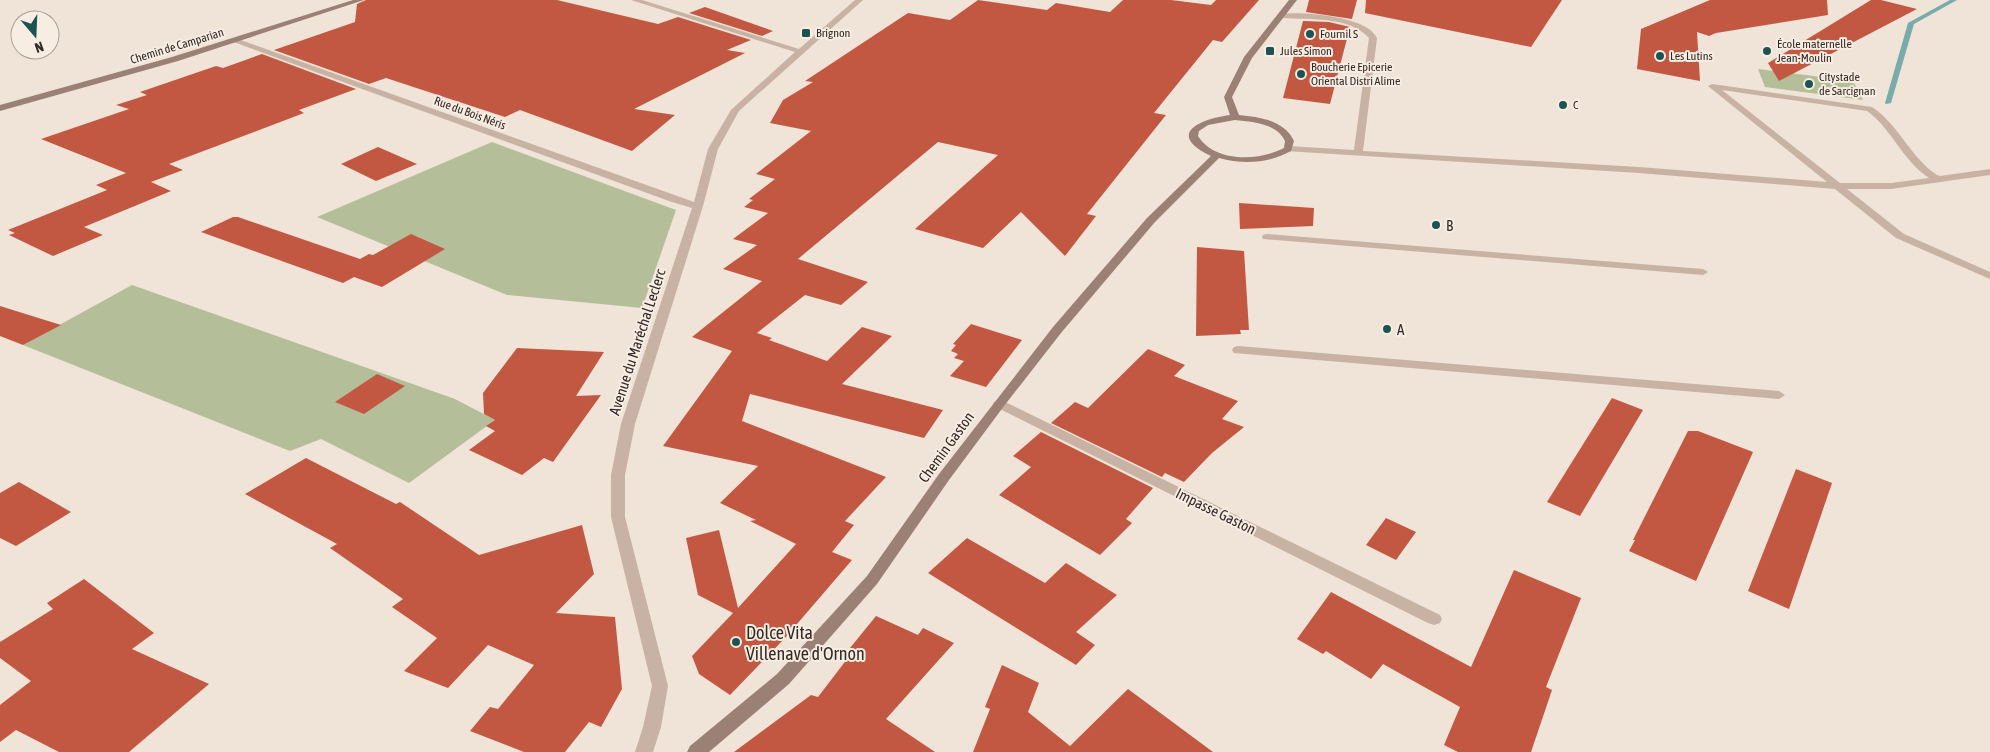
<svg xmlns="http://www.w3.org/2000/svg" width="1990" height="752" font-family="'Asap Condensed',sans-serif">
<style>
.green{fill:#b4be98}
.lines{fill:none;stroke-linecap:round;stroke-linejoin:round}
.stream{fill:#77acaa;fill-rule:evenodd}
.building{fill:#c35842}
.street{fill:#c7b2a4;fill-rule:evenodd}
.secondary{fill:#9b8076;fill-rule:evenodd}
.poi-dot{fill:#1c5353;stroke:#f8ede3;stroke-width:2}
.labels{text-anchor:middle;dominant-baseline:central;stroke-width:4;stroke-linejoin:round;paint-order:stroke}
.far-poi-label{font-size:12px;fill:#332925;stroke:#f8ede3;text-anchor:start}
.far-street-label{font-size:12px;fill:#332925;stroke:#f8ede3}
.poi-label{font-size:15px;fill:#332925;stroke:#f8ede3;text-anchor:start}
.street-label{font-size:15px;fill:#332925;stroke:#f8ede3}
.near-poi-label{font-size:18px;fill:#332925;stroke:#f8ede3;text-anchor:start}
</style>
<rect width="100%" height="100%" fill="#f0e3d7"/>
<!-- green -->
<g class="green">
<path d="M 1758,69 L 1853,81 L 1863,100 L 1765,87 Z"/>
<path d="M 492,142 L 676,210 L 642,308 L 507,295 L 317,217 Z"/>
<path d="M 132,285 L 455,399 L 495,420 L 409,483 L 321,439 L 290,451 L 23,345 Z"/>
</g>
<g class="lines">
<!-- stream -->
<path class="stream" d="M 1950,0 L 1957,0 L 1914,24 L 1891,103 L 1886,104 L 1885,103 L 1908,23 Z"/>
</g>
<!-- building -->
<g class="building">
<path d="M 366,0 L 557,0 L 658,24 L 678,17 L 751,40 L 727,50 L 745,53 L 634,109 L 675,115 L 632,151 L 520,110 L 505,117 L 386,78 L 369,84 L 274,50 L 355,22 L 357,4 Z"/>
<path d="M 978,0 L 1047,10 L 1056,3 L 1110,12 L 1123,0 L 1171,0 L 1211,5 L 1216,0 L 1259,0 L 1222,42 L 1213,40 L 1154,113 L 1166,115 L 1087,214 L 1096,216 L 1065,256 L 1021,212 L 983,248 L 915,229 L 998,155 L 938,142 L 798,259 L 868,282 L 841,305 L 805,295 L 757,333 L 772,338 L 769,340 L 827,361 L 862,327 L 892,336 L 842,384 L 943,410 L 924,438 L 750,394 L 742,421 L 886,477 L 845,521 L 854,525 L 832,552 L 852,560 L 785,638 L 730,695 L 699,674 L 692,656 L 733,613 L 698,595 L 686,538 L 719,530 L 738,608 L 796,544 L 750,521 L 756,520 L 720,503 L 758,466 L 663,446 L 732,351 L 692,337 L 762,281 L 723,269 L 757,245 L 733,239 L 768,213 L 744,207 L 753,200 L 749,199 L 775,179 L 756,174 L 811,131 L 770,123 L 783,100 L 813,82 L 805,81 L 908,13 L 950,20 Z"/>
<path d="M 1309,0 L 1357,0 L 1352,19 L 1306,12 Z"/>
<path d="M 1366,0 L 1562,0 L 1531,47 L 1365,13 Z"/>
<path d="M 1710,0 L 1827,0 L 1828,15 L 1716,33 L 1709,36 L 1697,32 L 1700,81 L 1637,69 L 1641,29 Z"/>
<path d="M 1871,0 L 1881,0 L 1917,9 L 1779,81 L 1768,63 Z"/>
<path d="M 705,7 L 773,31 L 762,36 L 689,13 Z"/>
<path d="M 1303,21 L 1329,22 L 1350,27 L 1330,104 L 1283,98 Z"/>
<path d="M 262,54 L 356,89 L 299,110 L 304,113 L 169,164 L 183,170 L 151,182 L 171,191 L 84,227 L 103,235 L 53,256 L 9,235 L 15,233 L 8,230 L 107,190 L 96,185 L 126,173 L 41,139 L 129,109 L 116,105 L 147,95 L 140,92 L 216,66 L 223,68 Z"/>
<path d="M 378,147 L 417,164 L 376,181 L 341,164 Z"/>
<path d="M 1239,203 L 1314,208 L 1313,226 L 1240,229 Z"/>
<path d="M 233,217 L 238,217 L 360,259 L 369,254 L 373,255 L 411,234 L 445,249 L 382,287 L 354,277 L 343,283 L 201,232 Z"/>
<path d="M 1197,247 L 1244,251 L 1249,330 L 1240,330 L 1241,334 L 1196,336 Z"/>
<path d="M 0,306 L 61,325 L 23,345 L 0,336 Z"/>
<path d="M 971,324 L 1022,340 L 986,387 L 950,376 L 964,361 L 954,358 L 958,354 L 951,351 L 956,345 L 953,344 Z"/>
<path d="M 517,348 L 604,352 L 576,396 L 601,395 L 553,462 L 544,458 L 522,475 L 469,450 L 495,431 L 486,426 L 495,420 L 484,414 L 483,393 Z"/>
<path d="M 1148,349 L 1185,365 L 1174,376 L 1238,401 L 1222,419 L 1244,427 L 1212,453 L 1184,482 L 1165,473 L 1162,477 L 1051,423 L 1075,402 L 1088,408 Z"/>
<path d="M 377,374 L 405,386 L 364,414 L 335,402 Z"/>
<path d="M 1612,398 L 1643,410 L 1580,516 L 1547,502 Z"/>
<path d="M 1688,431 L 1698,431 L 1753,452 L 1696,581 L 1629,551 L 1635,540 L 1633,540 Z"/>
<path d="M 1041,432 L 1153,488 L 1126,519 L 1132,523 L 1100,555 L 999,495 L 1031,467 L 1013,456 Z"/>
<path d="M 306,458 L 396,504 L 400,502 L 479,555 L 582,525 L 594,574 L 556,613 L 615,617 L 622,689 L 601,727 L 589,722 L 565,752 L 524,752 L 470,731 L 490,707 L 498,709 L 534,665 L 488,645 L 448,688 L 404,671 L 437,638 L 392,607 L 403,599 L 330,548 L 337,544 L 245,494 Z"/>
<path d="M 1796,469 L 1832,483 L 1789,609 L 1748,591 Z"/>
<path d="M 19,482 L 71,512 L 16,546 L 0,538 L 0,493 Z"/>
<path d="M 1386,518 L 1416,532 L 1396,560 L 1366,545 Z"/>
<path d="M 967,538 L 1045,583 L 1066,563 L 1117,595 L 1076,632 L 1095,645 L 1076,665 L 928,573 Z"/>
<path d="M 1514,570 L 1581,598 L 1546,687 L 1552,690 L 1531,752 L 1458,752 L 1444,745 L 1460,707 L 1383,664 L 1371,679 L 1326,651 L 1323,654 L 1297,639 L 1331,592 L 1471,667 Z"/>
<path d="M 84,579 L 154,633 L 132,649 L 209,684 L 129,752 L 59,752 L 16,730 L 0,742 L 0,705 L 31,681 L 0,658 L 0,642 L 53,609 L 47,603 Z"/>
<path d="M 876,616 L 918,635 L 923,628 L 954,643 L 886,719 L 935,752 L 734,752 L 811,695 L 818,697 L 854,650 L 850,648 Z"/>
<path d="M 1002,665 L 1039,683 L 1028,712 L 1070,746 L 1128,689 L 1213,752 L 973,752 L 990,709 L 985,707 Z"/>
</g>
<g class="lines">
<!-- street -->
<g class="street">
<path d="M 631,0 L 642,0 L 799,49 L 855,0 L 863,0 L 739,111 L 718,149 L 703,206 L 635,424 L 625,475 L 625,517 L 668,686 L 661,727 L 653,752 L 635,752 L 643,727 L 652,686 L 611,517 L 611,475 L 621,424 L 692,208 L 669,201 L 231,41 L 238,39 L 694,202 L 708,149 L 731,110 L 795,52 Z"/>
<path d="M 1280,14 C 1301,11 1352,16 1369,29 C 1372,31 1375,35 1377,38 L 1363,151 L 1639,167 L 1827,182 L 1708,86 L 1712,84 L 1872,107 C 1899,125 1910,157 1937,175 L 1940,176 L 1990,169 L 1990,175 L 1891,189 L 1847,189 L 1904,234 L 1990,272 L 1990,279 L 1896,238 L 1835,189 L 1639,173 L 1285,151 L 1283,149 L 1288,146 L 1354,150 L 1369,38 C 1350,16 1310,20 1283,18 L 1280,18 ZM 1722,90 L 1867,111 C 1892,129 1902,160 1929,178 L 1891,183 L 1840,183 Z"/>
<path d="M 1267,234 L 1703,269 L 1708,272 L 1703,275 L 1263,239 L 1262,237 L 1263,235 Z"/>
<path d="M 1238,346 L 1779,391 L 1785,395 L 1779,399 L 1234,353 L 1232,350 L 1234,347 Z"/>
<path d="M 999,399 L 1440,615 L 1442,619 L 1440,623 L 1434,625 L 1428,623 L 994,406 L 993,403 Z"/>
</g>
<!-- secondary -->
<g class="secondary">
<path d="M 353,0 L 364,0 L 178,61 L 0,111 L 0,105 L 172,57 Z"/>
<path d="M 1289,0 L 1297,0 L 1252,58 L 1232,97 L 1239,115 C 1259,117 1284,120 1294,141 L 1291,151 C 1269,163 1244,165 1219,158 L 1155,222 L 1061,333 L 1004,406 L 949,480 L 877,584 L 789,684 L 709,752 L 687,752 L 690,746 L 777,674 L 867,576 L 939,474 L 1053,327 L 1147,218 L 1211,156 C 1165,134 1200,119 1230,115 L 1224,97 L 1244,57 ZM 1235,120 C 1252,122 1277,123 1285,141 L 1284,148 C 1259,161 1215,163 1198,136 L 1199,131 L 1208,125 Z"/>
</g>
</g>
<!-- markers -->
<g class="poi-dot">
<rect x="801" y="28" width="10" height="10" rx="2.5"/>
<circle cx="1310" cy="34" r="5"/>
<rect x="1265" y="46" width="10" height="10" rx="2.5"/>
<circle cx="1767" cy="51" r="5"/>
<circle cx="1660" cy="56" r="5"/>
<circle cx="1301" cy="74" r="5"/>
<circle cx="1809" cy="84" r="5"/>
<circle cx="1563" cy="105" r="5"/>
<circle cx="1436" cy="225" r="5"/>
<circle cx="1387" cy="329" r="5"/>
<circle cx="736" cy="642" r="5"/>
</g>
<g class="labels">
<!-- far-poi labels -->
<g class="far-poi-label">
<text x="816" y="33">Brignon</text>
<text x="1320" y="34">Fournil S</text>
<text x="1777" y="44">École maternelle<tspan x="1777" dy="14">Jean-Moulin</tspan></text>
<text x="1280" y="51">Jules Simon</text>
<text x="1670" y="56">Les Lutins</text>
<text x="1311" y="67">Boucherie Epicerie<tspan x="1311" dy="14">Oriental Distri Alime</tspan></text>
<text x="1819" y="77">Citystade<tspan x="1819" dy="14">de Sarcignan</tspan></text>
<text x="1573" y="105">C</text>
</g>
<!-- far-street labels -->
<g class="far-street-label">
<text transform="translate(177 46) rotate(-17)">Chemin de Camparian</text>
<text transform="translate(470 113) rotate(20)">Rue du Bois Néris</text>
</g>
<!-- poi labels -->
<g class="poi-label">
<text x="1446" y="225">B</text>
<text x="1397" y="329">A</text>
</g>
<!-- street labels -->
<g class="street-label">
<text transform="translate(637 342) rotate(-72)">Avenue du Maréchal Leclerc</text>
<text transform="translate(946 447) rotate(-54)">Chemin Gaston</text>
<text transform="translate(1216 511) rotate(26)">Impasse Gaston</text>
</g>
<!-- near-poi labels -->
<g class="near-poi-label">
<text x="746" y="632">Dolce Vita<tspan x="746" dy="21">Villenave d'Ornon</tspan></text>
</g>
</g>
<!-- north arrow -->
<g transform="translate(35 35) rotate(161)"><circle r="24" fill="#f8ede3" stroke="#a99f97"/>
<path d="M0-4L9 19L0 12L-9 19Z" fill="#1c5353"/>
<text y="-8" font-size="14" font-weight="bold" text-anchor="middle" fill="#332925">N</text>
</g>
</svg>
